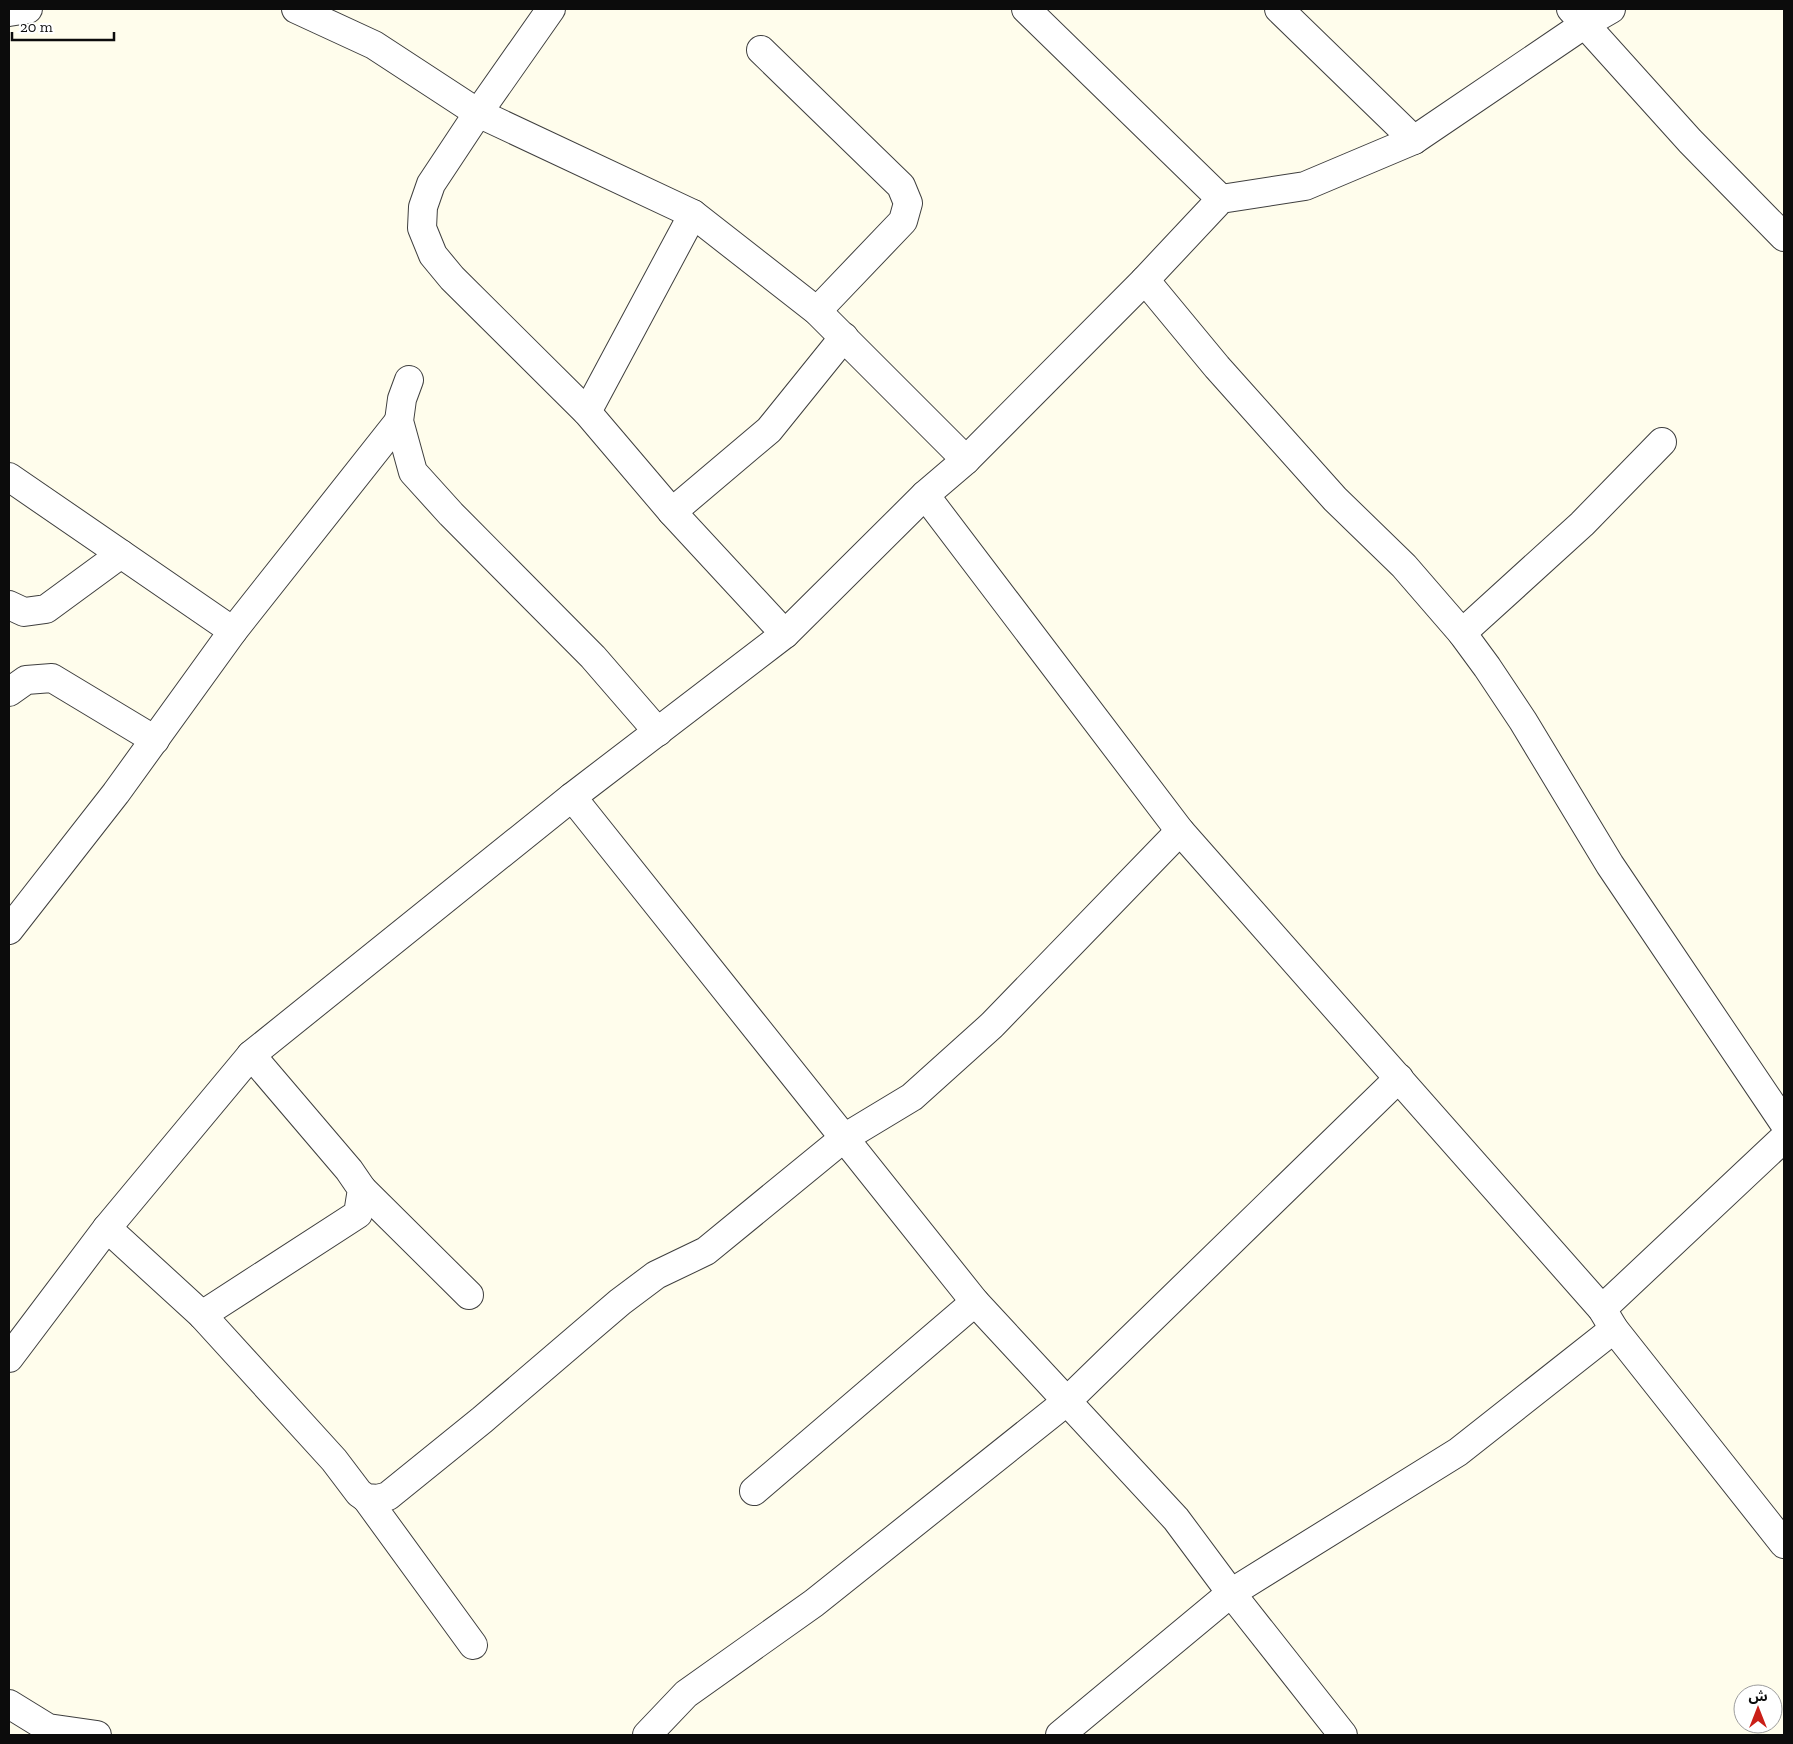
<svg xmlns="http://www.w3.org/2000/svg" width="1793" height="1744" font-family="'Zilla Slab','Noto Sans Arabic',serif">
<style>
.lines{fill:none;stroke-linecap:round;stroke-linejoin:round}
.minor-casing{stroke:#3f3f3f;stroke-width:30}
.minor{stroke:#fff;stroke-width:28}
</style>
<rect width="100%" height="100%" fill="#fffdec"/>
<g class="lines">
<!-- minor casing -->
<g class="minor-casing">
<g id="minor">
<path d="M 296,9 L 374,45 L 478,113 L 693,214 L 817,311 L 966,460"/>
<path d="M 551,9 L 478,113 L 431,184 L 423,207 L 422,228 L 433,255 L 452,278 L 587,412 L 672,512 L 785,634"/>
<path d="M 1026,9 L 1221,199"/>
<path d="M 1279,9 L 1414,140"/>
<path d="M 1571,9 L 1690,141 L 1784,237"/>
<path d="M 9,12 L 28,9"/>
<path d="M 761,50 L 901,186 L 908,203 L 903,221 L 817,311"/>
<path d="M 1145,280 L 1217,367 L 1335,499 L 1404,566 L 1462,633 L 1487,667 L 1523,721 L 1610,865 L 1784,1123"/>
<path d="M 409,380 L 402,399 L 399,421 L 413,472 L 451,514 L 593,657 L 658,732"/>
<path d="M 587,412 L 693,214"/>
<path d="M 9,477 L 233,631"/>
<path d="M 925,495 L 1180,831 L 1602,1309 L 1614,1329 L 1784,1544"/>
<path d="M 672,512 L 769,430 L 844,337"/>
<path d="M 9,605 L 24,612 L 46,609 L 121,554"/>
<path d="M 1462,633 L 1582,524 L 1662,442"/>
<path d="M 9,692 L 26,680 L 52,678 L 155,740"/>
<path d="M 572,797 L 975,1302 L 1176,1519 L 1231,1593 L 1343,1735"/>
<path d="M 9,930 L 116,793 L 233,631 L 399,421"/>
<path d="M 362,1189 L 469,1295"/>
<path d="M 107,1228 L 202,1315 L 334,1460 L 359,1493 L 366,1498 L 378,1499 L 388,1496 L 482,1420 L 620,1302 L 656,1275 L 706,1251 L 844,1138 L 912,1097 L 992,1025 L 1180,831"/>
<path d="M 1602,1309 L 1784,1138"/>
<path d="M 202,1315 L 358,1214 L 362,1189 L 349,1170 L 251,1055"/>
<path d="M 9,1358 L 107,1228 L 251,1055 L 572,797 L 785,634 L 925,495 L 966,460 L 1145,280 L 1221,199 L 1305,186 L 1414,140 L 1585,24 L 1611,9"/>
<path d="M 754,1491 L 975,1302"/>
<path d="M 366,1498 L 473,1645"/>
<path d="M 9,1704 L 48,1728 L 97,1735"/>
<path d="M 647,1735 L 686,1694 L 814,1603 L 1066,1402 L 1399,1078"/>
<path d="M 1060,1735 L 1231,1593 L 1458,1452 L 1614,1329"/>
</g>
</g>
<!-- minor -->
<use href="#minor" class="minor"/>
</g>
<!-- border -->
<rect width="1793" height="1744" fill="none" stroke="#0c0c0c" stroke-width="20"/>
<!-- north arrow -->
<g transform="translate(1758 1709)"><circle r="24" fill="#ffffff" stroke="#9e9e9e"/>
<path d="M0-4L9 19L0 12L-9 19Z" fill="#ca1f17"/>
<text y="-8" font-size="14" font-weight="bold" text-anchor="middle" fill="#0c0c0c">ش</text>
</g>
<!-- scale -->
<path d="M12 32v8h102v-8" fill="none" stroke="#0c0c0c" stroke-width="2.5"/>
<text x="20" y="32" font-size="15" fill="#0c0c0c" stroke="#ffffff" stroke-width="4" paint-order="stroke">20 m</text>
</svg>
